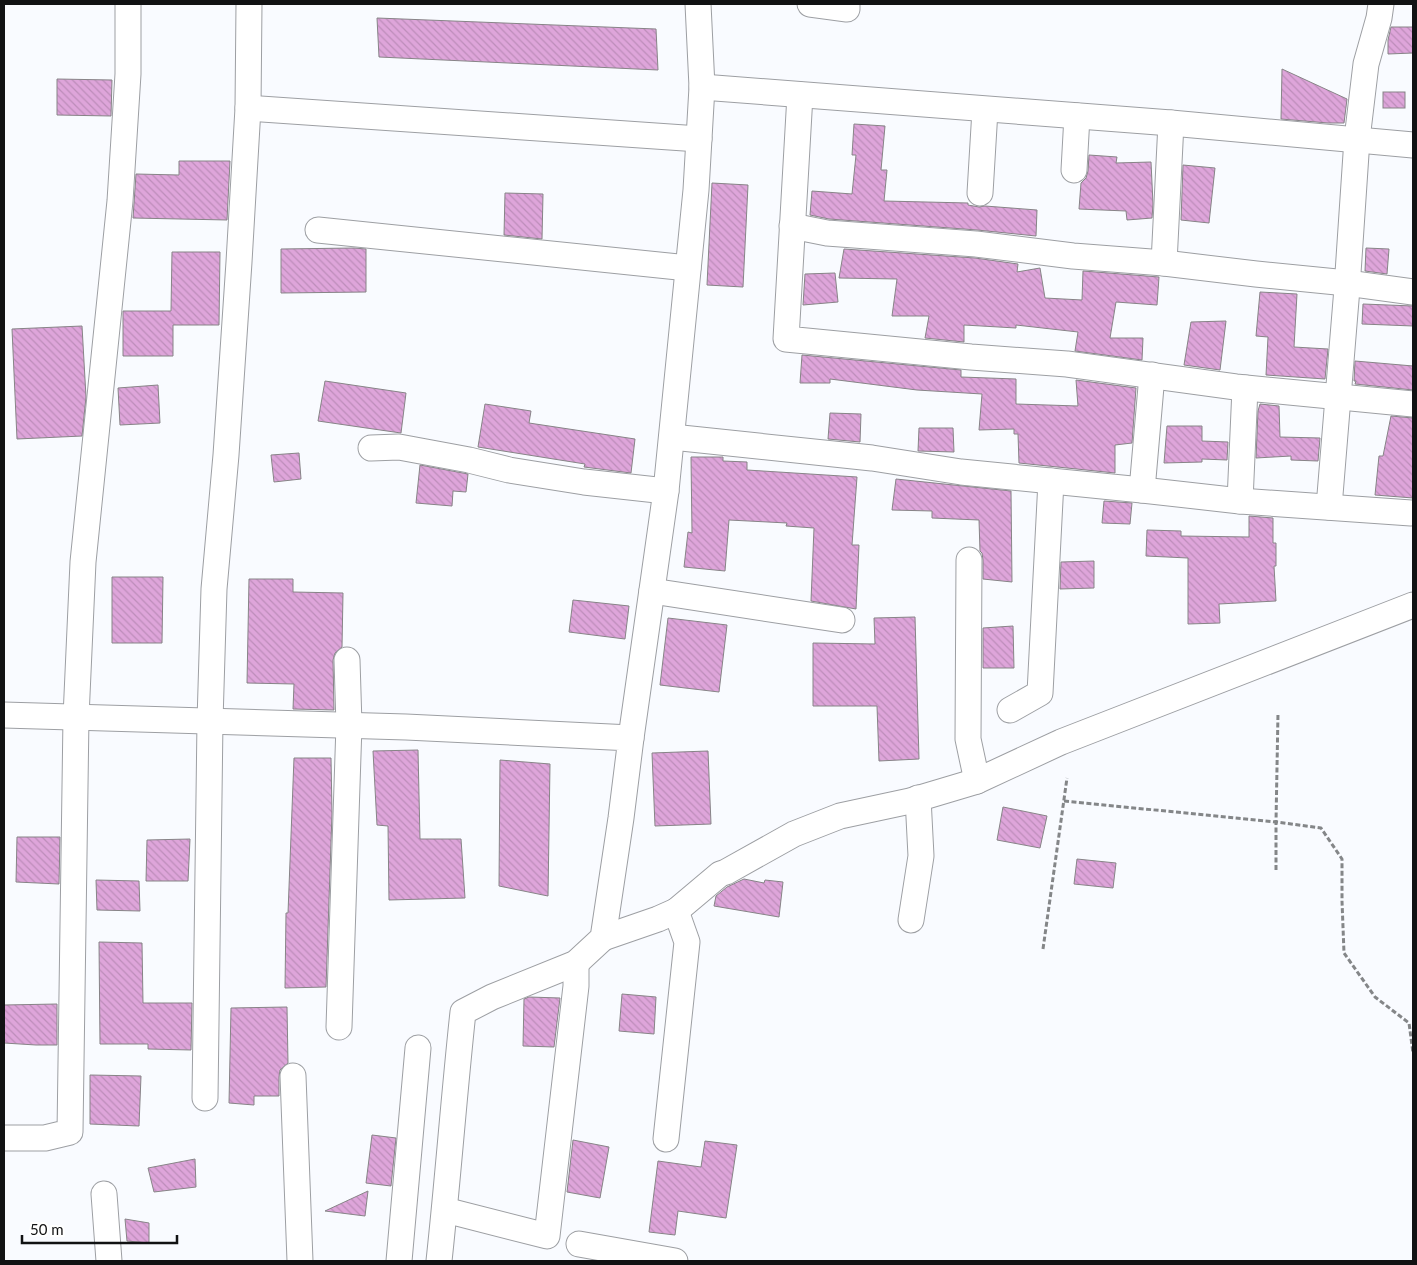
<svg xmlns="http://www.w3.org/2000/svg" width="1417" height="1265" font-family="Lato,sans-serif">
<style>
.building{fill:url(#building-back-hatch);stroke:#878487}
.lines{fill:none;stroke-linecap:round;stroke-linejoin:round}
.minor-casing{stroke:#9d9fa3;stroke-width:27}
.path{stroke:#848688;stroke-width:3;stroke-dasharray:5 2.5;stroke-linecap:butt}
.minor{stroke:#fff;stroke-width:25}
</style>
<defs>
<pattern id="building-back-hatch" width="6" height="6" patternUnits="userSpaceOnUse" patternTransform="scale(1.25)"><rect width="6" height="6" fill="#dea5da"/><path d="M-1 5l2 2M0 0l6 6M5-1l2 2" fill="none" stroke="#bd8dba"/></pattern>
</defs>
<rect width="100%" height="100%" fill="#f9fbff"/>
<!-- building -->
<g class="building">
<path d="M 377,18 L 656,29 L 658,70 L 379,57 Z"/>
<path d="M 1391,27 L 1413,27 L 1413,53 L 1388,54 L 1388,40 Z"/>
<path d="M 1282,69 L 1347,99 L 1344,123 L 1328,123 L 1281,119 Z"/>
<path d="M 57,79 L 112,80 L 111,116 L 57,115 Z"/>
<rect x="1383" y="92" width="22" height="16"/>
<path d="M 854,124 L 885,126 L 881,170 L 887,170 L 884,201 L 968,203 L 968,205 L 979,207 L 985,206 L 1037,210 L 1036,236 L 977,230 L 829,219 L 810,215 L 812,191 L 852,194 L 856,155 L 852,155 Z"/>
<path d="M 1089,155 L 1117,157 L 1116,163 L 1151,162 L 1153,204 L 1152,218 L 1127,220 L 1126,211 L 1079,209 L 1081,183 L 1086,178 L 1088,171 Z"/>
<path d="M 179,161 L 230,161 L 227,220 L 133,218 L 136,174 L 179,175 Z"/>
<path d="M 1183,165 L 1215,168 L 1209,223 L 1181,220 Z"/>
<path d="M 712,183 L 748,185 L 743,287 L 707,285 Z"/>
<path d="M 505,193 L 543,194 L 542,239 L 504,235 Z"/>
<path d="M 354,248 L 366,249 L 366,292 L 281,293 L 281,249 Z"/>
<path d="M 1366,248 L 1389,249 L 1387,274 L 1365,271 Z"/>
<path d="M 844,249 L 975,258 L 1018,264 L 1017,272 L 1040,268 L 1045,298 L 1082,300 L 1083,271 L 1159,277 L 1157,305 L 1116,302 L 1110,338 L 1143,338 L 1142,360 L 1075,351 L 1078,332 L 1016,325 L 1016,328 L 964,325 L 964,342 L 925,338 L 929,316 L 892,316 L 897,279 L 839,278 Z"/>
<path d="M 172,252 L 220,252 L 219,325 L 173,325 L 173,356 L 123,356 L 123,311 L 171,311 Z"/>
<path d="M 835,273 L 838,302 L 803,305 L 805,274 Z"/>
<path d="M 1260,292 L 1297,294 L 1294,347 L 1328,349 L 1325,379 L 1266,375 L 1268,337 L 1256,336 Z"/>
<path d="M 1363,304 L 1413,306 L 1413,326 L 1362,324 Z"/>
<path d="M 1226,321 L 1220,370 L 1184,365 L 1191,322 Z"/>
<path d="M 82,326 L 86,397 L 82,436 L 17,439 L 12,329 Z"/>
<path d="M 802,355 L 961,370 L 961,377 L 1016,379 L 1016,404 L 1078,406 L 1076,380 L 1136,388 L 1132,443 L 1115,445 L 1115,473 L 1019,463 L 1018,434 L 1014,434 L 1014,429 L 979,430 L 982,394 L 917,390 L 830,379 L 830,383 L 800,383 Z"/>
<path d="M 1355,361 L 1413,366 L 1413,390 L 1355,384 L 1356,381 L 1354,381 Z"/>
<path d="M 325,381 L 406,393 L 401,433 L 318,421 Z"/>
<path d="M 158,385 L 160,423 L 120,425 L 118,388 Z"/>
<path d="M 485,404 L 531,411 L 529,423 L 635,439 L 631,473 L 584,467 L 585,464 L 478,447 Z"/>
<path d="M 1260,404 L 1279,406 L 1280,437 L 1320,438 L 1318,461 L 1291,460 L 1291,456 L 1256,458 L 1258,411 Z"/>
<path d="M 830,413 L 861,414 L 860,442 L 828,439 Z"/>
<path d="M 1391,416 L 1413,418 L 1413,498 L 1375,495 L 1379,456 L 1383,456 Z"/>
<path d="M 1167,426 L 1202,426 L 1202,441 L 1228,442 L 1227,460 L 1202,459 L 1202,462 L 1164,463 Z"/>
<path d="M 919,428 L 953,428 L 954,452 L 918,451 Z"/>
<path d="M 299,453 L 301,479 L 274,482 L 271,455 Z"/>
<path d="M 691,457 L 723,457 L 723,461 L 747,462 L 747,470 L 857,477 L 852,545 L 859,545 L 856,609 L 811,601 L 814,528 L 786,526 L 787,523 L 729,520 L 725,571 L 684,567 L 688,532 L 692,533 Z"/>
<path d="M 420,465 L 468,474 L 466,492 L 453,491 L 452,506 L 416,503 Z"/>
<path d="M 896,479 L 1011,491 L 1012,582 L 983,579 L 983,560 L 982,553 L 980,551 L 979,520 L 932,518 L 932,511 L 892,510 Z"/>
<path d="M 1104,501 L 1132,503 L 1130,524 L 1102,523 Z"/>
<path d="M 1249,516 L 1273,518 L 1273,543 L 1276,543 L 1276,566 L 1274,566 L 1276,601 L 1219,604 L 1220,623 L 1188,624 L 1188,558 L 1146,556 L 1147,530 L 1181,531 L 1181,536 L 1249,537 Z"/>
<path d="M 1094,561 L 1094,588 L 1060,589 L 1061,562 Z"/>
<path d="M 112,577 L 163,577 L 162,643 L 112,643 Z"/>
<path d="M 249,579 L 293,579 L 293,592 L 343,593 L 342,647 L 335,653 L 333,660 L 334,710 L 293,709 L 294,684 L 247,683 Z"/>
<path d="M 573,600 L 629,606 L 625,639 L 569,632 Z"/>
<path d="M 915,617 L 919,759 L 879,761 L 877,706 L 813,706 L 813,643 L 875,644 L 874,618 Z"/>
<path d="M 668,618 L 727,625 L 719,692 L 660,685 Z"/>
<path d="M 1013,626 L 1014,668 L 983,668 L 983,628 Z"/>
<path d="M 418,750 L 420,839 L 461,839 L 465,898 L 389,900 L 388,826 L 377,825 L 373,751 Z"/>
<path d="M 708,751 L 711,824 L 655,826 L 652,753 Z"/>
<path d="M 294,758 L 331,758 L 332,813 L 326,987 L 285,988 L 286,913 L 288,913 Z"/>
<path d="M 500,760 L 550,764 L 548,896 L 499,886 Z"/>
<path d="M 1003,807 L 1047,816 L 1040,848 L 997,840 Z"/>
<path d="M 17,837 L 60,837 L 59,884 L 16,882 Z"/>
<path d="M 190,839 L 188,881 L 146,881 L 147,840 Z"/>
<path d="M 1077,859 L 1116,863 L 1113,888 L 1074,884 Z"/>
<path d="M 744,879 L 764,883 L 765,880 L 783,882 L 779,917 L 714,906 L 716,896 L 727,887 Z"/>
<path d="M 96,880 L 139,881 L 140,911 L 97,910 Z"/>
<path d="M 99,942 L 142,943 L 143,1003 L 192,1003 L 191,1050 L 148,1049 L 148,1044 L 100,1044 Z"/>
<path d="M 622,994 L 656,997 L 654,1034 L 619,1031 Z"/>
<path d="M 529,997 L 560,998 L 554,1047 L 523,1046 L 524,999 Z"/>
<path d="M 57,1004 L 57,1045 L 36,1045 L 4,1043 L 4,1005 Z"/>
<path d="M 287,1007 L 288,1063 L 280,1070 L 279,1077 L 279,1096 L 254,1096 L 254,1105 L 229,1103 L 231,1008 Z"/>
<path d="M 90,1075 L 141,1076 L 139,1126 L 90,1124 Z"/>
<path d="M 372,1135 L 396,1138 L 391,1186 L 366,1183 Z"/>
<path d="M 573,1140 L 609,1147 L 600,1198 L 567,1192 Z"/>
<path d="M 705,1141 L 737,1145 L 726,1218 L 678,1211 L 675,1235 L 649,1232 L 658,1161 L 701,1167 Z"/>
<path d="M 195,1159 L 196,1187 L 154,1192 L 148,1168 Z"/>
<path d="M 368,1191 L 365,1216 L 325,1211 Z"/>
<path d="M 125,1219 L 149,1223 L 149,1243 L 127,1241 Z"/>
</g>
<g class="lines">
<!-- minor casing -->
<g class="minor-casing">
<g id="minor">
<path d="M 810,4 L 847,9 L 847,4"/>
<path d="M 702,87 L 1171,123 L 1413,145"/>
<path d="M 800,95 L 786,339 L 971,357 L 1067,364 L 1236,387 L 1413,404"/>
<path d="M 248,108 L 699,139"/>
<path d="M 1074,170 L 1077,116"/>
<path d="M 980,193 L 985,110"/>
<path d="M 792,226 L 827,233 L 976,244 L 1073,256 L 1164,263 L 1256,274 L 1347,283 L 1413,292"/>
<path d="M 318,230 L 688,268"/>
<path d="M 1164,263 L 1171,123"/>
<path d="M 672,437 L 872,458 L 961,472 L 1142,490 L 1240,501 L 1411,513"/>
<path d="M 371,448 L 399,447 L 469,460 L 509,470 L 584,482 L 666,491"/>
<path d="M 1142,490 L 1152,375"/>
<path d="M 1240,501 L 1245,388"/>
<path d="M 1329,507 L 1347,288 L 1357,139 L 1366,64 L 1379,18 L 1381,4"/>
<path d="M 969,560 L 968,739 L 977,781"/>
<path d="M 652,591 L 842,620"/>
<path d="M 1010,710 L 1040,693 L 1051,481"/>
<path d="M 4,715 L 406,727 L 631,738 L 621,818 L 603,938 L 576,963 L 492,997 L 463,1012 C 454,1095 448,1178 439,1261"/>
<path d="M 631,738 L 666,491 L 696,190 L 702,87 L 698,4"/>
<path d="M 676,911 L 720,874 L 726,872 L 794,834 L 840,816 L 910,801 L 977,781 L 1061,742 L 1413,605"/>
<path d="M 911,920 L 921,856 L 918,798"/>
<path d="M 603,938 L 658,919 L 676,911 L 687,942 L 666,1139"/>
<path d="M 339,1027 L 349,725 L 347,660"/>
<path d="M 293,1076 L 300,1261"/>
<path d="M 205,1098 L 210,721 L 214,589 L 226,455 L 239,262 L 248,108 L 249,4"/>
<path d="M 4,1138 L 45,1138 L 70,1132 L 76,717 L 83,562 L 120,201 L 128,74 L 128,4"/>
<path d="M 104,1194 L 109,1261"/>
<path d="M 445,1210 L 547,1236 L 576,986 L 576,963"/>
<path d="M 579,1244 L 675,1261"/>
<path d="M 399,1261 L 418,1048"/>
</g>
</g>
<!-- path -->
<g class="path">
<path d="M 1064,801 L 1276,822 L 1278,713"/>
<path d="M 1276,870 L 1276,822 L 1321,828 L 1342,859 L 1342,901 L 1344,953 L 1375,997 L 1409,1023 L 1413,1053"/>
<path d="M 1043,949 L 1067,778"/>
</g>
<!-- minor -->
<use href="#minor" class="minor"/>
</g>
<!-- border -->
<rect width="1417" height="1265" fill="none" stroke="#111213" stroke-width="10"/>
<!-- scale -->
<path d="M22 1235v8h155v-8" fill="none" stroke="#111213" stroke-width="2.5"/>
<text x="30" y="1235" font-size="15" fill="#111213" stroke="#ffffff" stroke-width="4" paint-order="stroke">50 m</text>
</svg>
